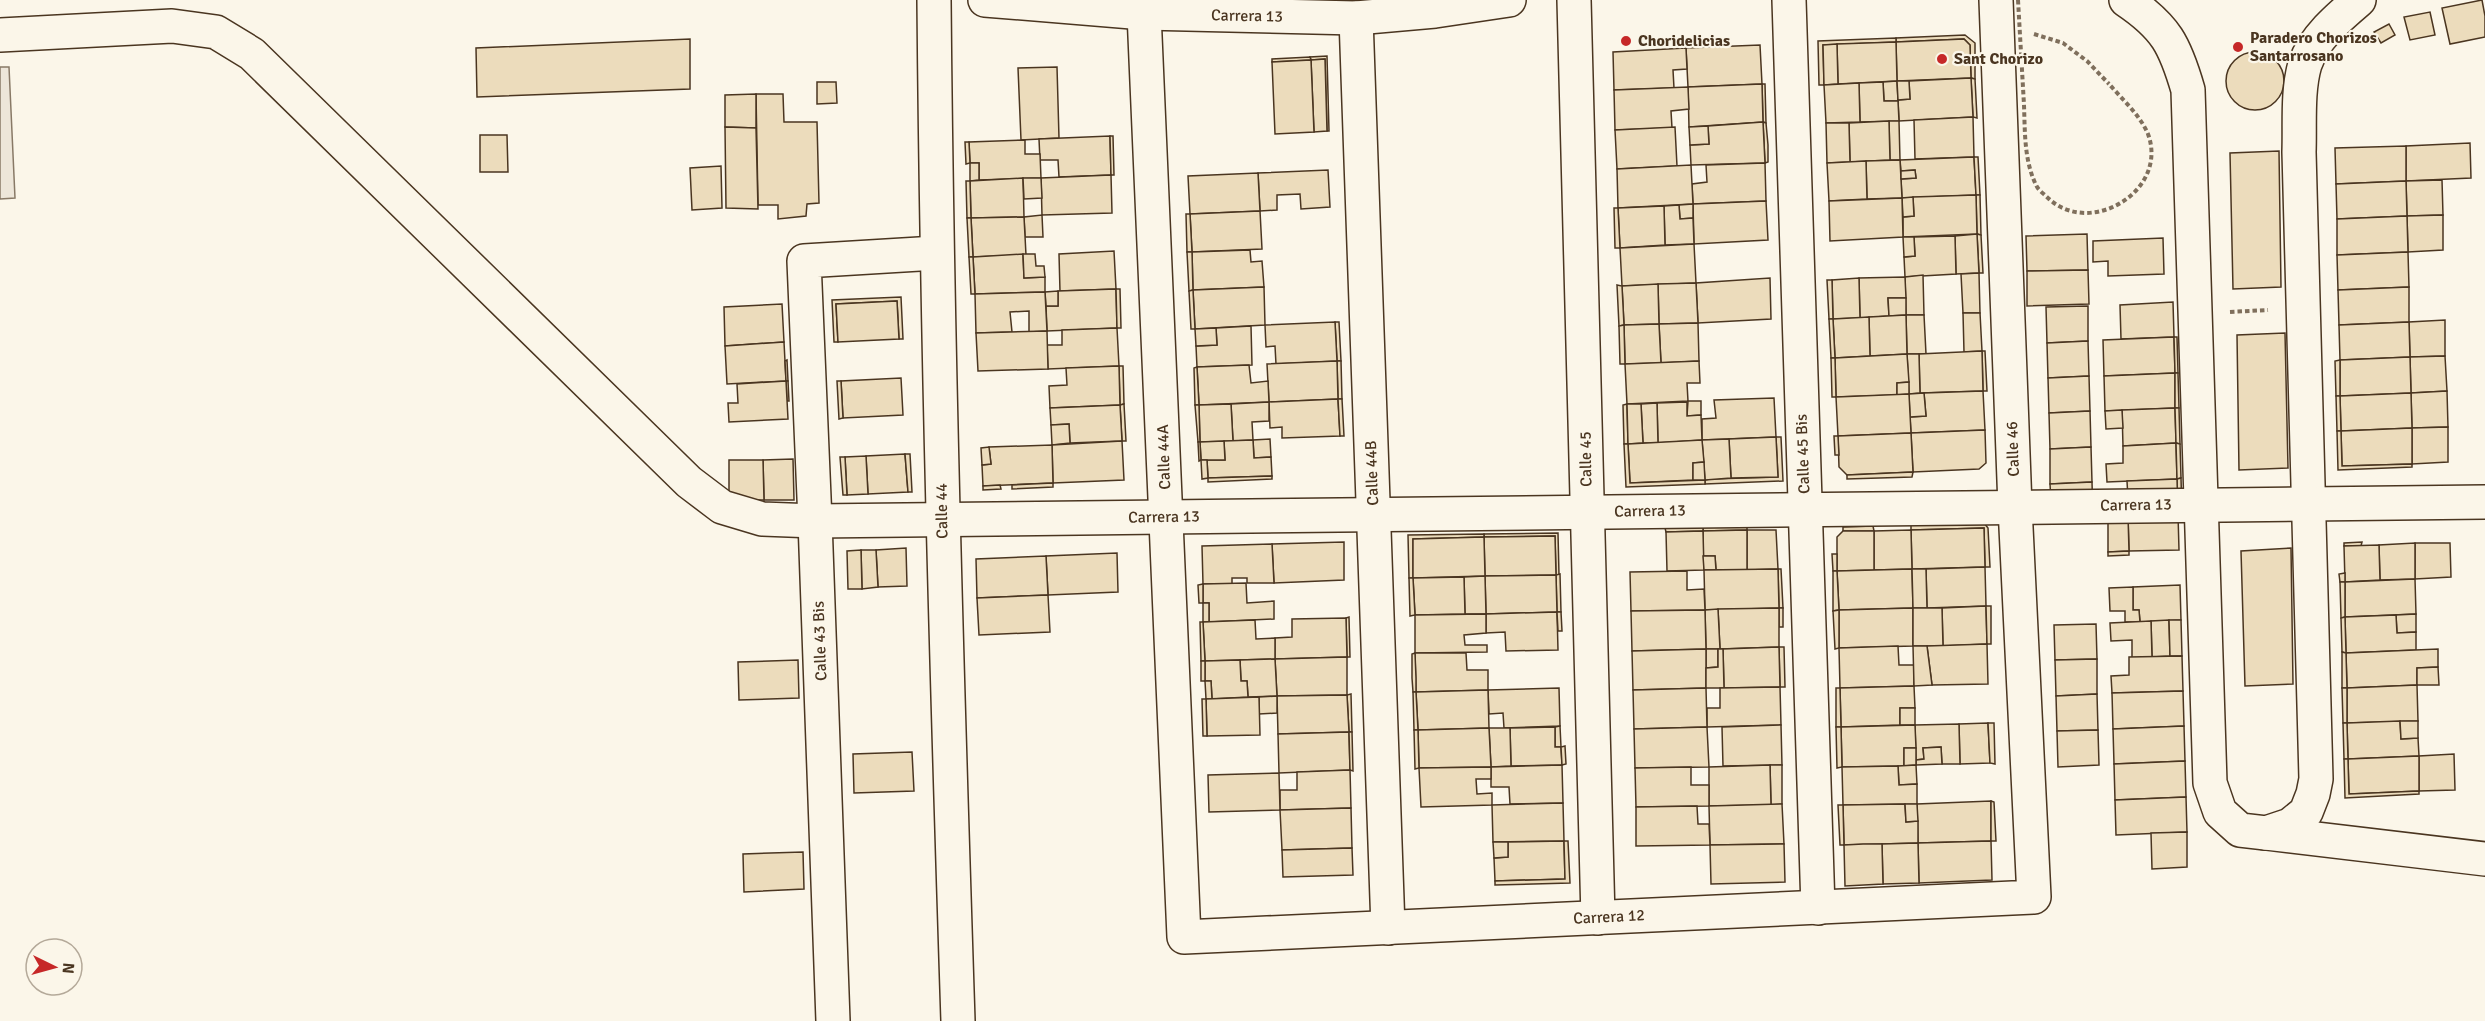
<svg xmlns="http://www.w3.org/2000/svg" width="2485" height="1021" font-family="Signika,sans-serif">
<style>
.green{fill:#ede6d9;stroke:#887966;stroke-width:1.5}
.building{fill:#ecdcbc;stroke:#4a3520;stroke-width:1.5}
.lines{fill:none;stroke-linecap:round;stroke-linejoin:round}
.street-casing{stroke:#4a3520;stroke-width:36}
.primary-casing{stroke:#4a3520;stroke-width:36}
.path{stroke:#7f6f5c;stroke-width:4;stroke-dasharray:4.5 3;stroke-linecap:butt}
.street{stroke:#fbf6e9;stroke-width:33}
.primary{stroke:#fbf6e9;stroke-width:33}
.path-bridge{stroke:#7f6f5c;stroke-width:4;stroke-dasharray:4.5 3;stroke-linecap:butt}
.poi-dot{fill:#c62828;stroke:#fbf6e9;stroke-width:2}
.labels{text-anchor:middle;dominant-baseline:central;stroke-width:4.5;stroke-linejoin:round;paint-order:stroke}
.street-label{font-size:16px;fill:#4a3520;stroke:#fbf6e9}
.poi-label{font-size:16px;font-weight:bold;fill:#4a3520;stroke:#fbf6e9;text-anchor:start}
</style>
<rect width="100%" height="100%" fill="#fbf6e9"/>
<!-- green -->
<path class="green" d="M 0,67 L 9,67 L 15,198 L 0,199 Z"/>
<!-- building -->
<g class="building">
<path d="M 2482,0 L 2485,16 L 2485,37 L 2450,44 L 2442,8 Z"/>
<path d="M 2430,12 L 2435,35 L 2410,40 L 2404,17 Z"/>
<path d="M 2389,24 L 2395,35 L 2381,43 L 2374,32 Z"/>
<path d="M 1965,35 L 1975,43 L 1975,79 L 1971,78 L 1970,45 L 1964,39 L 1896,42 L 1896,38 Z"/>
<path d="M 1896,38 L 1896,42 L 1823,45 L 1824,85 L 1819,85 L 1818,41 Z"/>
<path d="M 690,39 L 690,89 L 477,97 L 476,48 Z"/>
<path d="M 1964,39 L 1970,45 L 1971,78 L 1897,81 L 1896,42 Z"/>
<path d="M 1896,42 L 1897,81 L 1838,84 L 1837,44 Z"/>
<path d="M 1837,44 L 1838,84 L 1824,85 L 1823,45 Z"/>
<path d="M 1760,45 L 1762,84 L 1688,87 L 1686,48 Z"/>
<path d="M 1686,48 L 1687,69 L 1673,70 L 1674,88 L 1614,90 L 1613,52 Z"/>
<circle cx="2255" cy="81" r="29"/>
<path d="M 1327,56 L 1329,131 L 1327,131 L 1325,59 L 1311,60 L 1310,57 Z"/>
<path d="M 1310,57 L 1311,60 L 1272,62 L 1272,59 Z"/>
<path d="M 1325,59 L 1327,131 L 1314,132 L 1311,60 Z"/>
<path d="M 1311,60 L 1314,132 L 1275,134 L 1272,62 Z"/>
<path d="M 1057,67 L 1059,138 L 1021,140 L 1018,68 Z"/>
<path d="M 1971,78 L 1975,79 L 1977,118 L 1973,117 Z"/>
<path d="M 1971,78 L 1973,117 L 1899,121 L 1898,100 L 1910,99 L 1909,81 Z"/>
<path d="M 1897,81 L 1898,101 L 1884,101 L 1883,82 Z"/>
<path d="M 1897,81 L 1909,81 L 1910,99 L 1898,100 Z"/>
<path d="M 817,82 L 836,82 L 837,103 L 817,104 Z"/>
<path d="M 1883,82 L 1884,101 L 1898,101 L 1899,121 L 1860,122 L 1859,83 Z"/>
<path d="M 1859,83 L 1860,122 L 1826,123 L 1824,85 Z"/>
<path d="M 1762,84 L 1765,84 L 1766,123 L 1763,122 Z"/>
<path d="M 1762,84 L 1763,122 L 1689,127 L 1688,87 Z"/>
<path d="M 1688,87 L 1689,109 L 1671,111 L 1672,128 L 1615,130 L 1614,90 Z"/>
<path d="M 756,94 L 783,94 L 784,122 L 817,122 L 819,203 L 807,204 L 806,216 L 778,219 L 778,205 L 758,205 Z"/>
<path d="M 756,94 L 756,128 L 725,127 L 725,95 Z"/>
<path d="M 1973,117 L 1974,157 L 1915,159 L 1914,120 Z"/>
<path d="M 1889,121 L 1899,121 L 1900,160 L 1890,160 Z"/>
<path d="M 1889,121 L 1890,160 L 1850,162 L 1849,123 Z"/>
<path d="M 1763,122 L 1766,123 L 1768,145 L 1768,162 L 1765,163 Z"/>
<path d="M 1763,122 L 1765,163 L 1691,165 L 1690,145 L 1709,144 L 1708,126 Z"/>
<path d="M 1826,123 L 1849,123 L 1850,162 L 1827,163 Z"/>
<path d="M 1708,126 L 1709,144 L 1690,145 L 1689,127 Z"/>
<path d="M 725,127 L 756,128 L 758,209 L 726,208 Z"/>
<path d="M 1675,127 L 1677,166 L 1617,169 L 1615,130 Z"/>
<path d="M 480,135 L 507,135 L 508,172 L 480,172 Z"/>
<path d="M 1110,136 L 1111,175 L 1059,177 L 1058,160 L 1040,160 L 1039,139 Z"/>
<path d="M 1110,136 L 1113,136 L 1114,175 L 1111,175 Z"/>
<path d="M 1025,140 L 1025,154 L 1040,154 L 1041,178 L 979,180 L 979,163 L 970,163 L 969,142 Z"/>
<path d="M 965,142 L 969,142 L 970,163 L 966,164 Z"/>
<path d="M 2470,143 L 2471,178 L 2406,181 L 2406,146 Z"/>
<path d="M 2406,146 L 2406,181 L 2336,184 L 2335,148 Z"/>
<path d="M 2279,151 L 2281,287 L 2233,289 L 2230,153 Z"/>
<path d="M 1974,157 L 1976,195 L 1902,198 L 1901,179 L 1916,178 L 1915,170 L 1901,171 L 1900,160 Z"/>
<path d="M 1974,157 L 1978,157 L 1980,195 L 1976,195 Z"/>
<path d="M 1900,160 L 1902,198 L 1867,199 L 1866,161 Z"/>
<path d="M 1866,161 L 1867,199 L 1829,201 L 1827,163 Z"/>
<path d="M 970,163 L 979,163 L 979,180 L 970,181 Z"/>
<path d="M 1765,163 L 1766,201 L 1693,204 L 1692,184 L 1707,182 L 1706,165 Z"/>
<path d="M 1691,165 L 1693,204 L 1618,208 L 1617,169 Z"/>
<path d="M 721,166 L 722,208 L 692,210 L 690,168 Z"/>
<path d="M 1328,170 L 1330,207 L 1301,209 L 1300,194 L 1277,195 L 1277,210 L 1260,211 L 1258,173 Z"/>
<path d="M 1915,170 L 1916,178 L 1901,179 L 1901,171 Z"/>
<path d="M 1258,173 L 1260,211 L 1190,214 L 1188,176 Z"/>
<path d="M 1111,175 L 1112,213 L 1042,215 L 1041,178 Z"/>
<path d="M 1023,178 L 1024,217 L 971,218 L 970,181 Z"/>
<path d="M 1023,178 L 1041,178 L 1042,198 L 1024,199 Z"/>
<path d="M 2442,180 L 2443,215 L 2407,216 L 2406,181 Z"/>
<path d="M 966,181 L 970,181 L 971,218 L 967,218 Z"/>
<path d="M 2406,181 L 2407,216 L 2337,219 L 2336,184 Z"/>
<path d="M 1976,195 L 1980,195 L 1981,235 L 1977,234 Z"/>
<path d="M 1976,195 L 1977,234 L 1903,237 L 1903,217 L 1914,216 L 1913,197 Z"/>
<path d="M 1913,197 L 1914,216 L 1903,217 L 1902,198 Z"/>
<path d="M 1902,198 L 1903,237 L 1830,241 L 1829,201 Z"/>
<path d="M 1766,201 L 1768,240 L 1694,244 L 1693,204 Z"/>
<path d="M 1693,204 L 1693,218 L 1680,219 L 1679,205 Z"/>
<path d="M 1679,205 L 1680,219 L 1693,218 L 1694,244 L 1665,245 L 1664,206 Z"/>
<path d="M 1664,206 L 1665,245 L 1620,248 L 1618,208 Z"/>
<path d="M 1614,208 L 1618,208 L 1620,248 L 1615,248 Z"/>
<path d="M 1260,211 L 1262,249 L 1192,252 L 1190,214 Z"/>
<path d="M 1186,214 L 1190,214 L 1192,252 L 1187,252 Z"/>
<path d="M 1042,215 L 1043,237 L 1025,237 L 1024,217 Z"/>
<path d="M 2443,215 L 2443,250 L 2408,252 L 2407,216 Z"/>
<path d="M 2407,216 L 2408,252 L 2337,255 L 2337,219 Z"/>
<path d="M 1024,217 L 1026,255 L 973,257 L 971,218 Z"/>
<path d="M 967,218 L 971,218 L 973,257 L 969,257 Z"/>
<path d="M 1977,234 L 1981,235 L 1983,273 L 1979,273 Z"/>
<path d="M 1977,234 L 1979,273 L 1956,274 L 1955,236 Z"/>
<path d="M 2087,234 L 2088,270 L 2027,271 L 2026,236 Z"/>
<path d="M 1955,236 L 1956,274 L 1905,277 L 1904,257 L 1915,256 L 1914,237 Z"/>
<path d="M 1903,237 L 1914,237 L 1915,256 L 1904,257 Z"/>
<path d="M 2163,238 L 2164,274 L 2108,276 L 2108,261 L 2093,262 L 2093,241 Z"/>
<path d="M 1694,244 L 1696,283 L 1622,286 L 1620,248 Z"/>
<path d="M 1250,250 L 1251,262 L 1262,261 L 1264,287 L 1193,290 L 1192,252 Z"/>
<path d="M 1114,251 L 1116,289 L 1060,291 L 1059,254 Z"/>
<path d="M 1187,252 L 1192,252 L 1193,290 L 1189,291 Z"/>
<path d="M 2408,252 L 2409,287 L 2338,290 L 2337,255 Z"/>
<path d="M 1023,254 L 1024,278 L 1045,277 L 1045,292 L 975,294 L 973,257 Z"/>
<path d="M 1023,254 L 1035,254 L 1036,266 L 1044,266 L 1045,277 L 1024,278 Z"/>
<path d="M 969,257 L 973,257 L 975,294 L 971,294 Z"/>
<path d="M 2088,270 L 2089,304 L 2027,306 L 2027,271 Z"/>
<path d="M 1979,273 L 1980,313 L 1963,313 L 1961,274 Z"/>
<path d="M 1923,275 L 1924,315 L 1906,315 L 1905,277 Z"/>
<path d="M 1905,277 L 1906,298 L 1888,298 L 1889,316 L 1860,318 L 1859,278 Z"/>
<path d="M 1770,278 L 1771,319 L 1698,323 L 1696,283 Z"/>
<path d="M 1859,278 L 1860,318 L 1833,319 L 1832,280 Z"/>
<path d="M 1827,280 L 1832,280 L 1833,319 L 1829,319 Z"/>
<path d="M 1696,283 L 1698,323 L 1659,324 L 1658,284 Z"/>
<path d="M 1658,284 L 1659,324 L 1624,325 L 1622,286 Z"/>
<path d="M 1617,285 L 1622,286 L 1624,325 L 1619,326 Z"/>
<path d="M 1264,287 L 1265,325 L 1195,329 L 1193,290 Z"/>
<path d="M 2409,287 L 2409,322 L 2339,325 L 2338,290 Z"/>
<path d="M 1116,289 L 1117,328 L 1047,331 L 1046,306 L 1058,306 L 1058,291 Z"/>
<path d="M 1116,289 L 1120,289 L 1121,328 L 1117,328 Z"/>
<path d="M 1193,290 L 1195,329 L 1191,329 L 1189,291 Z"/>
<path d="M 1058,291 L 1058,306 L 1046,306 L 1045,292 Z"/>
<path d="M 1045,292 L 1047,331 L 1029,332 L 1029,311 L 1010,312 L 1012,332 L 976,333 L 975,294 Z"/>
<path d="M 901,297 L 903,339 L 899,339 L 897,301 L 836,304 L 838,342 L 834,342 L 832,300 Z"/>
<path d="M 1888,298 L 1906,298 L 1906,315 L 1889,316 Z"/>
<path d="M 897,301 L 899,339 L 838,342 L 836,304 Z"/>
<path d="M 2173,302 L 2174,337 L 2121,339 L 2120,305 Z"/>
<path d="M 782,304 L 784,342 L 725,346 L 724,307 Z"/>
<path d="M 2088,306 L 2088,341 L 2047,343 L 2046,307 Z"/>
<path d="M 1963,313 L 1980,313 L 1982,351 L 1964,352 Z"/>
<path d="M 1906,315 L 1924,315 L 1926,354 L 1907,354 Z"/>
<path d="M 1906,315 L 1907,354 L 1870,356 L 1869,317 Z"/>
<path d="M 1869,317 L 1870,356 L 1835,358 L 1833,319 Z"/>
<path d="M 1829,319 L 1833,319 L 1835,358 L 1831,358 Z"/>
<path d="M 2445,320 L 2445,356 L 2410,357 L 2409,322 Z"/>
<path d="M 1335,322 L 1339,322 L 1341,361 L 1337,361 Z"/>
<path d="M 1335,322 L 1337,361 L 1276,364 L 1275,346 L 1266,347 L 1265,325 Z"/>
<path d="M 2409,322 L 2410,357 L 2340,360 L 2339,325 Z"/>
<path d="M 1698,323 L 1699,361 L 1661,363 L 1659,324 Z"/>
<path d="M 1659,324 L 1661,363 L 1625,364 L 1624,325 Z"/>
<path d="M 1624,325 L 1625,364 L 1620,364 L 1619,326 Z"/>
<path d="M 1251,326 L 1252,365 L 1197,367 L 1196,346 L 1217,345 L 1216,328 Z"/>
<path d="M 1117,328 L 1119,366 L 1048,369 L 1047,345 L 1062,345 L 1062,330 Z"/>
<path d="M 1216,328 L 1217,345 L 1196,346 L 1195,329 Z"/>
<path d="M 1047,331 L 1048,369 L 978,371 L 976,333 Z"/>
<path d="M 2285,333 L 2288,468 L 2239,470 L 2237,335 Z"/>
<path d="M 2174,337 L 2175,373 L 2104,376 L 2103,340 Z"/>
<path d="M 2174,337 L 2177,337 L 2178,373 L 2175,373 Z"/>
<path d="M 2088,341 L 2089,376 L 2048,378 L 2047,343 Z"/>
<path d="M 784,342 L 786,381 L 727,384 L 725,346 Z"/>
<path d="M 1982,351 L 1985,351 L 1987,391 L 1983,391 Z"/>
<path d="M 1982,351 L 1983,391 L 1920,393 L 1919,354 Z"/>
<path d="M 1907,354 L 1919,354 L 1920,393 L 1909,394 Z"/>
<path d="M 1907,354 L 1909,382 L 1897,383 L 1897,395 L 1836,397 L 1835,358 Z"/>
<path d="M 2445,356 L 2447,391 L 2411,393 L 2410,357 Z"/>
<path d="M 2410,357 L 2411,393 L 2340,396 L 2340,360 Z"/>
<path d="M 1831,358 L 1835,358 L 1836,397 L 1832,397 Z"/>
<path d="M 787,360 L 788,381 L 786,381 L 785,361 Z"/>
<path d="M 2340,360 L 2340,396 L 2336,396 L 2335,361 Z"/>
<path d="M 1337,361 L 1341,361 L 1342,399 L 1338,399 Z"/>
<path d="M 1337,361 L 1338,399 L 1269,402 L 1267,364 Z"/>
<path d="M 1699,361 L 1700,383 L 1687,383 L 1688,401 L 1627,404 L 1625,364 Z"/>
<path d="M 1249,365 L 1251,383 L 1268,381 L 1269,402 L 1199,405 L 1197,367 Z"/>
<path d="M 1119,366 L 1123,366 L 1124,404 L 1120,405 Z"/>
<path d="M 1119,366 L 1120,405 L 1050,408 L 1049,386 L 1067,385 L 1066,368 Z"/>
<path d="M 1197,367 L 1199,405 L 1195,405 L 1194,368 Z"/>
<path d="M 2175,373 L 2175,408 L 2105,411 L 2104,376 Z"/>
<path d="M 2175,373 L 2178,373 L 2179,408 L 2175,408 Z"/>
<path d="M 2089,376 L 2090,411 L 2049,413 L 2048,378 Z"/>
<path d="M 901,378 L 903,415 L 843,418 L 841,381 Z"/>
<path d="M 786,381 L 788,381 L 789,401 L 787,401 Z"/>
<path d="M 786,381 L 788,419 L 729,422 L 728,403 L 738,403 L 737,384 Z"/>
<path d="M 837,381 L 841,381 L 843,418 L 839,419 Z"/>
<path d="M 1909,382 L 1909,394 L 1897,395 L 1897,383 Z"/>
<path d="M 1983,391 L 1985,430 L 1911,433 L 1910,417 L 1926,416 L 1924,393 Z"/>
<path d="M 2447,391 L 2448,427 L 2412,428 L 2411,393 Z"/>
<path d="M 1924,393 L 1926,416 L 1910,417 L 1909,394 Z"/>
<path d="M 2411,393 L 2412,428 L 2341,431 L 2340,396 Z"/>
<path d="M 1909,394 L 1911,433 L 1838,436 L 1836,397 Z"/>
<path d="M 2336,396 L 2340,396 L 2341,431 L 2337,431 Z"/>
<path d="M 1774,398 L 1776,437 L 1702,440 L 1702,419 L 1716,418 L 1714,400 Z"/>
<path d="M 1338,399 L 1340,436 L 1282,438 L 1282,427 L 1270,428 L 1269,402 Z"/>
<path d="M 1338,399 L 1342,399 L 1344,436 L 1340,436 Z"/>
<path d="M 1688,401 L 1701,401 L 1701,415 L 1687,416 Z"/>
<path d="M 1269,402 L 1269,421 L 1252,422 L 1253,440 L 1233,441 L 1231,404 Z"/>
<path d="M 1687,402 L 1687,416 L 1701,415 L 1702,440 L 1658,443 L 1657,403 Z"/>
<path d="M 1657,403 L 1658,443 L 1643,443 L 1641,404 Z"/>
<path d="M 1124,404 L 1126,441 L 1122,441 L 1120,405 Z"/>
<path d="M 1231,404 L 1233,441 L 1200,442 L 1199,405 Z"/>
<path d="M 1627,404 L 1628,444 L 1624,444 L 1623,405 Z"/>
<path d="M 1627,404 L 1641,404 L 1643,443 L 1628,444 Z"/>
<path d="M 1120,405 L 1122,441 L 1070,443 L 1069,424 L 1051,425 L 1050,408 Z"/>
<path d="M 1195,405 L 1199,405 L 1200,442 L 1198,442 Z"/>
<path d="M 2175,408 L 2176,443 L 2123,446 L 2122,410 Z"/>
<path d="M 2175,408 L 2179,408 L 2180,444 L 2176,443 Z"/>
<path d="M 2122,410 L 2123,428 L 2106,429 L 2105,411 Z"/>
<path d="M 2090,411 L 2091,447 L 2050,449 L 2049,413 Z"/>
<path d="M 1069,424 L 1070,443 L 1052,445 L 1051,425 Z"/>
<path d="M 2448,427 L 2448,462 L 2412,464 L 2412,428 Z"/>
<path d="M 2412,428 L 2412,464 L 2342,466 L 2341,431 Z"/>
<path d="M 1985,430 L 1986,463 L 1979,469 L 1913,472 L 1911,433 Z"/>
<path d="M 2337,431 L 2341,431 L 2342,466 L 2412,464 L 2412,467 L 2338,470 Z"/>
<path d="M 1911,433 L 1913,472 L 1847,475 L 1839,467 L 1838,436 Z"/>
<path d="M 1834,436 L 1838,436 L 1839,455 L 1835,455 Z"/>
<path d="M 1776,437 L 1781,437 L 1783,481 L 1705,484 L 1705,480 L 1710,479 L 1778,477 Z"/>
<path d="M 1776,437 L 1778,477 L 1731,478 L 1729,439 Z"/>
<path d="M 1270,439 L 1271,457 L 1254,458 L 1253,440 Z"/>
<path d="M 1729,439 L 1731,478 L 1705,480 L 1702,440 Z"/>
<path d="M 1253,440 L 1254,458 L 1271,457 L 1272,476 L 1208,478 L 1207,460 L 1225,460 L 1224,441 Z"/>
<path d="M 1702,440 L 1704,462 L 1693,463 L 1693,480 L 1630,483 L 1628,444 Z"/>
<path d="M 1122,441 L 1124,480 L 1053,483 L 1052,445 Z"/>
<path d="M 1224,441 L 1225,460 L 1201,460 L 1200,442 Z"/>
<path d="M 1198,442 L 1200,442 L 1201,460 L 1199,461 Z"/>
<path d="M 2176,443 L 2177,479 L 2107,482 L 2106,464 L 2123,463 L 2123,446 Z"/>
<path d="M 2176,443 L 2180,444 L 2181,478 L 2177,479 Z"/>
<path d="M 1624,444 L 1628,444 L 1630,483 L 1705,480 L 1705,484 L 1626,487 Z"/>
<path d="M 1052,445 L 1053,483 L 983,486 L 982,465 L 991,464 L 989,447 Z"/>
<path d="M 989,447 L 991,464 L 982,465 L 981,448 Z"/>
<path d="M 2091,447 L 2092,482 L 2050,484 L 2050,449 Z"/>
<path d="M 905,454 L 908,492 L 868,494 L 866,456 Z"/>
<path d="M 905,454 L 910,454 L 912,492 L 908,492 Z"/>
<path d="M 866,456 L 868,494 L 847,495 L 845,457 Z"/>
<path d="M 840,457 L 845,457 L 847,495 L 843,495 Z"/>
<path d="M 793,459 L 794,500 L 764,500 L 763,460 Z"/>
<path d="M 729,460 L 763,460 L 764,500 L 729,500 Z"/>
<path d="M 1201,460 L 1207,460 L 1208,478 L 1202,479 Z"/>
<path d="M 1704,462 L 1705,480 L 1693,480 L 1693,463 Z"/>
<path d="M 1913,472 L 1912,477 L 1847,479 L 1847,475 Z"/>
<path d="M 1272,476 L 1272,479 L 1208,482 L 1208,478 Z"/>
<path d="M 2181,478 L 2182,514 L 2178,514 L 2177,479 Z"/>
<path d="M 2177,479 L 2178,514 L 2128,499 L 2127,481 Z"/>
<path d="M 2092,482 L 2093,518 L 2052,520 L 2050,484 Z"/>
<path d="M 1053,483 L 1053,487 L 1012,489 L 1012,485 Z"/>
<path d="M 1000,485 L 1001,489 L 983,490 L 983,486 Z"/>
<path d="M 2178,514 L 2179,550 L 2129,551 L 2128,516 Z"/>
<path d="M 2128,516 L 2129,551 L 2108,552 L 2108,517 Z"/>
<path d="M 1984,523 L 1988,528 L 1990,567 L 1985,567 L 1984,528 L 1911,530 L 1911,525 Z"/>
<path d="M 1747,526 L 1747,530 L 1703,531 L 1703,527 Z"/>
<path d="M 1873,526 L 1874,531 L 1843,531 L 1843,527 Z"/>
<path d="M 1703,527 L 1703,531 L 1666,532 L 1665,528 Z"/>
<path d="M 1984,528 L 1985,567 L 1912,569 L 1911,530 Z"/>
<path d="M 1747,530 L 1776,530 L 1778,569 L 1747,570 Z"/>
<path d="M 1747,530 L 1747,570 L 1716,570 L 1715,556 L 1703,556 L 1703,531 Z"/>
<path d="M 1911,530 L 1912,569 L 1874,570 L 1874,531 Z"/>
<path d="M 1703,531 L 1704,570 L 1667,571 L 1666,532 Z"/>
<path d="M 1843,531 L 1874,531 L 1874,570 L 1837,571 L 1837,537 Z"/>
<path d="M 1558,533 L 1559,575 L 1556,575 L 1555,536 L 1484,537 L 1484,534 Z"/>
<path d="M 1484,534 L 1484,537 L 1413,539 L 1413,578 L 1409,578 L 1408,535 Z"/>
<path d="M 1555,536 L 1556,575 L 1485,576 L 1484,537 Z"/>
<path d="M 1484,537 L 1485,576 L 1413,578 L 1413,539 Z"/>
<path d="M 1344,542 L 1344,580 L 1274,583 L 1272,544 Z"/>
<path d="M 2362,542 L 2361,546 L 2344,546 L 2344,543 Z"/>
<path d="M 2415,543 L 2450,543 L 2451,577 L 2415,579 Z"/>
<path d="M 2415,543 L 2415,579 L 2380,580 L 2379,545 Z"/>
<path d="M 1272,544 L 1274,583 L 1247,583 L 1247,578 L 1232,578 L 1232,584 L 1203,584 L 1202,546 Z"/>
<path d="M 2379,545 L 2380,580 L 2345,582 L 2344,546 Z"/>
<path d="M 906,548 L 907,586 L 878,587 L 876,550 Z"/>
<path d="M 2291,548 L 2293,684 L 2245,686 L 2241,551 Z"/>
<path d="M 861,550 L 876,550 L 878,587 L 862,589 Z"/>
<path d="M 861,550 L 862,589 L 848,589 L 847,551 Z"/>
<path d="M 2129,551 L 2129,555 L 2108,556 L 2108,552 Z"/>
<path d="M 1117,553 L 1118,592 L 1048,595 L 1046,556 Z"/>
<path d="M 1832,554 L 1837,554 L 1837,571 L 1833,571 Z"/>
<path d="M 1046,556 L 1048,595 L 977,598 L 976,559 Z"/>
<path d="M 1703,556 L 1715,556 L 1716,570 L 1704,570 Z"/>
<path d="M 1985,567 L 1986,606 L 1927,608 L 1926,569 Z"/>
<path d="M 1778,569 L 1781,569 L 1783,608 L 1779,608 Z"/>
<path d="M 1778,569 L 1779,608 L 1705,610 L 1704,570 Z"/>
<path d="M 1912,569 L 1913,608 L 1839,610 L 1837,571 Z"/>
<path d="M 1912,569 L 1926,569 L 1927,608 L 1913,608 Z"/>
<path d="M 1687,571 L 1687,590 L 1704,589 L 1705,610 L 1631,611 L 1630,572 Z"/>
<path d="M 1833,571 L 1837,571 L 1839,610 L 1833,611 Z"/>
<path d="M 2345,573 L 2345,582 L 2340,582 L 2339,574 Z"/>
<path d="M 1560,574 L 1561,612 L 1557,612 L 1556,575 Z"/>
<path d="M 1556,575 L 1557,612 L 1486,614 L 1485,576 Z"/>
<path d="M 1485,576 L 1486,614 L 1465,614 L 1464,577 Z"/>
<path d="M 1464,577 L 1465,614 L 1415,615 L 1413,578 Z"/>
<path d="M 1409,578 L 1413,578 L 1415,615 L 1410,616 Z"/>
<path d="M 2415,579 L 2416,614 L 2345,617 L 2345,582 Z"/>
<path d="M 2340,582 L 2345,582 L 2345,617 L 2341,618 Z"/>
<path d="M 1246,583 L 1247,603 L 1274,601 L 1274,619 L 1209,622 L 1209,603 L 1203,603 L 1203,584 Z"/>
<path d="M 1203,584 L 1203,603 L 1199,603 L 1198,585 Z"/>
<path d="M 2180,585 L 2181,620 L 2140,622 L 2139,610 L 2133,610 L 2133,587 Z"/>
<path d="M 2133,587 L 2133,610 L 2139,610 L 2140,622 L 2125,622 L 2125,611 L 2110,611 L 2109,588 Z"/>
<path d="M 1048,595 L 1050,632 L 979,635 L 977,598 Z"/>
<rect x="1203" y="603" width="6" height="19"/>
<path d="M 1986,606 L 1987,644 L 1943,646 L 1942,608 Z"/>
<path d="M 1986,606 L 1991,606 L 1991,644 L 1987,644 Z"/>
<rect x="1779" y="608" width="4" height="19"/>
<path d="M 1779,608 L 1779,647 L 1720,649 L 1718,609 Z"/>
<path d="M 1913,608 L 1913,646 L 1839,648 L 1839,610 Z"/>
<path d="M 1913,608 L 1942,608 L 1943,646 L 1913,646 Z"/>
<path d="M 1718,609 L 1720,649 L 1706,649 L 1705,610 Z"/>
<path d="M 1705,610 L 1706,649 L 1632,651 L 1631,611 Z"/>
<path d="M 1839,610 L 1839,648 L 1835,649 L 1833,611 Z"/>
<path d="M 1557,612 L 1558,650 L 1506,651 L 1505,632 L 1486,633 L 1486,614 Z"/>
<path d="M 1557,612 L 1561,612 L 1562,631 L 1558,631 Z"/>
<path d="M 1486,614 L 1486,633 L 1464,635 L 1465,645 L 1487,645 L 1487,652 L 1415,653 L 1415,615 Z"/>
<path d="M 2416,614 L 2416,632 L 2397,633 L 2396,615 Z"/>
<path d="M 2396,615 L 2397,633 L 2416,632 L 2416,650 L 2346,653 L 2345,617 Z"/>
<path d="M 1349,617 L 1350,657 L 1347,657 L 1346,618 Z"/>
<path d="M 2345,617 L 2346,653 L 2342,652 L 2341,618 Z"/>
<path d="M 1346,618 L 1347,657 L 1275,659 L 1275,638 L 1292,637 L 1292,619 Z"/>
<path d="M 1255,620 L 1256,639 L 1275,638 L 1275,659 L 1205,661 L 1203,622 Z"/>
<path d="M 2169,620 L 2170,656 L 2152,657 L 2151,621 Z"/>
<path d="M 2169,620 L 2181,620 L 2182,656 L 2170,656 Z"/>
<path d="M 2151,621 L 2152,657 L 2132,658 L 2132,640 L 2111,641 L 2110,623 Z"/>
<path d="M 1200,622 L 1203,622 L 1205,661 L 1201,661 Z"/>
<path d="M 2096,624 L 2097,659 L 2055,660 L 2054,625 Z"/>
<path d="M 1987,644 L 1988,684 L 1932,685 L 1927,646 Z"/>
<path d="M 1898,646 L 1899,665 L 1914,665 L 1914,686 L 1840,688 L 1839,648 Z"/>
<path d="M 1913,646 L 1927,646 L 1932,685 L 1914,686 Z"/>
<path d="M 1779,647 L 1784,647 L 1785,687 L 1780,687 Z"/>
<path d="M 1779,647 L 1780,687 L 1724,688 L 1723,649 Z"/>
<path d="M 1706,649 L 1718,649 L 1718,667 L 1706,668 Z"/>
<path d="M 1706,649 L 1706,688 L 1633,690 L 1632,651 Z"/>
<path d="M 1718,649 L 1723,649 L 1724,688 L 1706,688 L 1706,668 L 1718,667 Z"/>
<path d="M 2438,649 L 2438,667 L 2417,668 L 2417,685 L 2347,688 L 2346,653 Z"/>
<path d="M 2342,652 L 2346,653 L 2347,688 L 2342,688 Z"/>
<path d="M 1415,653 L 1466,653 L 1467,670 L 1488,670 L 1488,690 L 1416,692 Z"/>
<path d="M 1415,653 L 1416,678 L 1416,692 L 1413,692 L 1412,678 L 1412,654 Z"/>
<path d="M 2182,656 L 2183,691 L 2112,693 L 2111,676 L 2129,675 L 2129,657 Z"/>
<path d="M 1347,657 L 1347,695 L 1277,696 L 1275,659 Z"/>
<path d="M 1275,659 L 1277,696 L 1248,697 L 1247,681 L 1241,681 L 1240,660 Z"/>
<path d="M 2097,659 L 2097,694 L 2056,696 L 2055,660 Z"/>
<path d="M 798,660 L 799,698 L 739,700 L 738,662 Z"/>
<path d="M 1240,660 L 1241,681 L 1247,681 L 1248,697 L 1212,699 L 1211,681 L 1205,681 L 1205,661 Z"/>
<rect x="1201" y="661" width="4" height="20"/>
<path d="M 2438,667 L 2439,685 L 2417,685 L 2417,668 Z"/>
<path d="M 1205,681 L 1211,681 L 1212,699 L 1206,699 Z"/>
<path d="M 2417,685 L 2418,721 L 2347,723 L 2347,688 Z"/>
<path d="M 1914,686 L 1915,708 L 1900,708 L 1900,725 L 1841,727 L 1840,688 Z"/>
<path d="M 1780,687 L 1781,725 L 1707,727 L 1707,708 L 1720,708 L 1720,688 Z"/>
<path d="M 1559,688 L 1560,726 L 1504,728 L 1503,713 L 1489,714 L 1488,690 Z"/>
<path d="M 1706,688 L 1707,727 L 1634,729 L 1633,690 Z"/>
<path d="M 1836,688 L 1840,688 L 1841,727 L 1836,727 Z"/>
<path d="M 2342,688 L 2347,688 L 2347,723 L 2343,723 Z"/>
<path d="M 1488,690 L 1489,728 L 1418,730 L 1416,692 Z"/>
<path d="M 2183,691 L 2184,726 L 2113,729 L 2112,693 Z"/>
<path d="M 1413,692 L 1416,692 L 1418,730 L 1414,730 Z"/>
<path d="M 1351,694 L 1352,732 L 1349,732 L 1347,695 Z"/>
<path d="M 2097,694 L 2098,730 L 2057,731 L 2056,696 Z"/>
<path d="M 1347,695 L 1349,732 L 1278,734 L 1277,696 Z"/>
<path d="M 1277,696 L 1277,713 L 1259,714 L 1259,697 Z"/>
<path d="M 1259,697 L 1260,735 L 1207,736 L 1206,699 Z"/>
<path d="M 1202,699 L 1206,699 L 1207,736 L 1203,736 Z"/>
<rect x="1900" y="708" width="15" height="17"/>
<path d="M 2400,721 L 2401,739 L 2418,738 L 2419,756 L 2348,759 L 2347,723 Z"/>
<path d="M 2400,721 L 2418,721 L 2418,738 L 2401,739 Z"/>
<path d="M 1988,723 L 1990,763 L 1960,764 L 1959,724 Z"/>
<path d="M 1988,723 L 1994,723 L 1995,764 L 1990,763 Z"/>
<path d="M 2343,723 L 2347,723 L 2348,759 L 2344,759 Z"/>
<path d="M 1959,724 L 1960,764 L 1942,764 L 1941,747 L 1923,748 L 1924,759 L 1916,760 L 1915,725 Z"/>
<path d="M 1781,725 L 1782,765 L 1723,766 L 1722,727 Z"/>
<path d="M 1915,725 L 1916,748 L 1904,748 L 1904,766 L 1842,767 L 1841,727 Z"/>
<path d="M 1560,726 L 1561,747 L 1555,747 L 1555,727 Z"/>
<path d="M 2184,726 L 2185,761 L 2114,764 L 2113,729 Z"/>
<path d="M 1555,727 L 1555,747 L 1561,747 L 1562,765 L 1511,766 L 1510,728 Z"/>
<path d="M 1707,727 L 1709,767 L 1635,768 L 1634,729 Z"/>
<path d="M 1836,727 L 1841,727 L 1842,767 L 1837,768 Z"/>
<path d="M 1489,728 L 1510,728 L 1511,766 L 1491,767 Z"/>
<path d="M 1489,728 L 1491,767 L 1419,768 L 1418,730 Z"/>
<path d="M 1414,730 L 1418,730 L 1419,768 L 1415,769 Z"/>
<path d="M 2098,730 L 2099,765 L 2058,767 L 2057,731 Z"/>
<path d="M 1349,732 L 1350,770 L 1279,773 L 1278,734 Z"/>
<path d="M 1349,732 L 1352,732 L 1353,771 L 1350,770 Z"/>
<path d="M 1565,746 L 1566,764 L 1562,765 L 1561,747 Z"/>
<path d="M 1941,747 L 1942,764 L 1916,765 L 1916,760 L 1924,759 L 1923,748 Z"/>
<path d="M 1904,748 L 1916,748 L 1916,765 L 1904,766 Z"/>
<path d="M 912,752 L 914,791 L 854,793 L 853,754 Z"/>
<path d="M 2454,754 L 2455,790 L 2419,791 L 2419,756 Z"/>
<path d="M 2419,756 L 2419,791 L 2349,794 L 2348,759 Z"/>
<path d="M 2344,759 L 2348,759 L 2349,794 L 2419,791 L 2419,794 L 2345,798 Z"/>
<path d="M 2185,761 L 2186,797 L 2115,800 L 2114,764 Z"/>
<path d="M 1562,765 L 1563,803 L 1510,804 L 1509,787 L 1491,787 L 1491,767 Z"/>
<path d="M 1770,765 L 1782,765 L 1782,804 L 1771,805 Z"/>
<path d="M 1770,765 L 1771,805 L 1709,806 L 1709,767 Z"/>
<path d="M 1916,765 L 1917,784 L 1899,785 L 1898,766 Z"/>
<path d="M 1898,766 L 1899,785 L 1917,784 L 1917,804 L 1843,805 L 1842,767 Z"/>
<path d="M 1491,767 L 1491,779 L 1476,779 L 1477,794 L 1492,793 L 1492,805 L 1421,807 L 1419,768 Z"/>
<path d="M 1691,767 L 1691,785 L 1709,785 L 1709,806 L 1636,807 L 1635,768 Z"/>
<path d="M 1350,770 L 1351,808 L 1280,810 L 1280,790 L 1297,790 L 1297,772 Z"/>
<path d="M 1279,773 L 1280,810 L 1209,812 L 1208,775 Z"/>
<path d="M 2186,797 L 2187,832 L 2116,835 L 2115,800 Z"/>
<path d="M 1991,801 L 1991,841 L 1918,843 L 1917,804 Z"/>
<path d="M 1991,801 L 1994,802 L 1996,841 L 1991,841 Z"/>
<path d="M 1563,803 L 1564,841 L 1493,842 L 1492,805 Z"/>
<path d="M 1782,804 L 1784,844 L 1710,845 L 1709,806 Z"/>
<path d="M 1905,804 L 1906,822 L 1918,821 L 1918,843 L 1844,845 L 1843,805 Z"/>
<path d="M 1905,804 L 1917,804 L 1918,821 L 1906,822 Z"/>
<path d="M 1838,805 L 1843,805 L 1844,845 L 1840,845 Z"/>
<path d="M 1697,806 L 1698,824 L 1709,824 L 1710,845 L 1636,846 L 1636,807 Z"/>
<path d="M 1351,808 L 1352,848 L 1282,850 L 1280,810 Z"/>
<path d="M 2187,832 L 2187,867 L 2152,869 L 2151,833 Z"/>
<path d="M 1564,841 L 1565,879 L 1495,881 L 1494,858 L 1508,857 L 1508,842 Z"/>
<path d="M 1564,841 L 1568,841 L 1570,883 L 1495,885 L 1495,881 L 1565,879 Z"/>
<path d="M 1991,841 L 1992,880 L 1919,883 L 1918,843 Z"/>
<path d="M 1493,842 L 1508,842 L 1508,857 L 1494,858 Z"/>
<path d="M 1918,843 L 1919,883 L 1883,884 L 1882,844 Z"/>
<path d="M 1784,844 L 1785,882 L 1711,884 L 1710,845 Z"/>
<path d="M 1863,844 L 1882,844 L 1883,884 L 1845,886 L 1844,845 Z"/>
<path d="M 1352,848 L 1353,875 L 1283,877 L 1282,850 Z"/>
<path d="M 803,852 L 804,889 L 744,892 L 743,854 Z"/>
</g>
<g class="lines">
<!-- street casing -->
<g class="street-casing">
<g id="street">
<path d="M 934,0 C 937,341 947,681 958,1021"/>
<path d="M 1574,0 L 1598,918"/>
<path d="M 1789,0 L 1818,908"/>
<path d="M 2126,0 C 2166,27 2175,45 2188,90 L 2210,783 L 2220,812 L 2240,830 L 2266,833 L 2290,825 L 2306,812 L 2313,794 L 2316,779 L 2299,152 C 2300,124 2297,91 2305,64 C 2314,38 2339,17 2359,0"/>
<path d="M 1144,13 L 1184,937 L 2034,897 L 2015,507 L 1996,0"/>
<path d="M 1356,18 L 1388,928"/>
<path d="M 0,35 L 172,26 L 216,32 L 252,54 L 689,482 L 722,507 L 762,519 L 815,521 L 2485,502"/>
<path d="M 2266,833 L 2485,859"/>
<path d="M 833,1021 L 815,521 L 804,261 L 936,253"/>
</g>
</g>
<!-- primary casing -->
<g class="primary-casing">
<path id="primary" d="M 985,0 L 1144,13 L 1356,18 L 1435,11 L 1509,0"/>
</g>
<!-- path -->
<g class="path">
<path d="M 2034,34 L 2063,43 L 2087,61 L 2109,84"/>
<path d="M 2230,312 L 2268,310"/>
</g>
<!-- street -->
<use href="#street" class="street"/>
<!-- primary -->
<use href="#primary" class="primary"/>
<!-- path-bridge -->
<path class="path-bridge" d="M 2018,0 C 2020,35 2022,70 2024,105 C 2025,132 2024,160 2036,185 C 2038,190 2044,194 2048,198 C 2090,238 2169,191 2148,134 C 2140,115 2122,99 2109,84"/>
</g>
<!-- markers -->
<g class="poi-dot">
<circle cx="1626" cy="41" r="6"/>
<circle cx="2238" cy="47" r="6"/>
<circle cx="1942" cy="59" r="6"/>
</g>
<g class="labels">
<!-- street labels -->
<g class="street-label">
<text transform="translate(1247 16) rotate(1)">Carrera 13</text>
<text transform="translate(2013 449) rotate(-92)">Calle 46</text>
<text transform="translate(1803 454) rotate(-92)">Calle 45 Bis</text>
<text transform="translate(1164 457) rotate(-92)">Calle 44A</text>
<text transform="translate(1586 459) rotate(-91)">Calle 45</text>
<text transform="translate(1372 473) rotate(-92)">Calle 44B</text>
<text transform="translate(2136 505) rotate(-1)">Carrera 13</text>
<text transform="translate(942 511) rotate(-91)">Calle 44</text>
<text transform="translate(1650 511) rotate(-1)">Carrera 13</text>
<text transform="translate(1164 517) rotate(-1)">Carrera 13</text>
<text transform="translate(820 641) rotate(-92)">Calle 43 Bis</text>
<text transform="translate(1609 917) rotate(-3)">Carrera 12</text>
</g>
<!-- poi labels -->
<g class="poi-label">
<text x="2250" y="38">Paradero Chorizos<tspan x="2250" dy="18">Santarrosano</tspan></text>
<text x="1638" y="41">Choridelicias</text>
<text x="1954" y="59">Sant Chorizo</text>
</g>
</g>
<!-- north arrow -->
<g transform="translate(54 967) rotate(95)"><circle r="28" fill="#fbf6e9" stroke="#b4a999" stroke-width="1.5"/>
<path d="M0-4.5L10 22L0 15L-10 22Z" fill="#c62828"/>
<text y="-9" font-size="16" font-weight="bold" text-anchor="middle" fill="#4a3520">N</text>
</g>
</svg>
